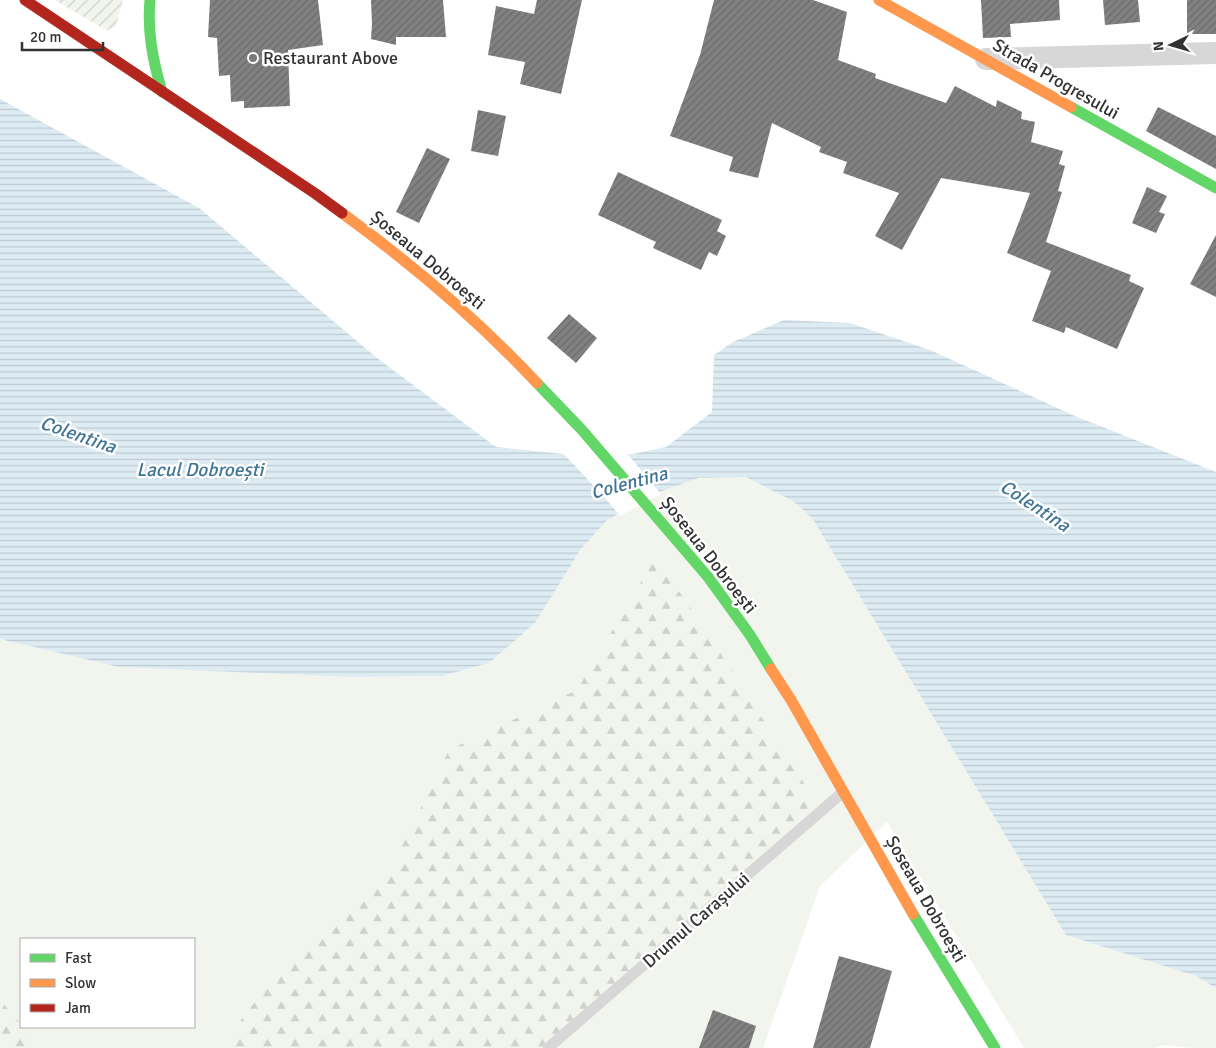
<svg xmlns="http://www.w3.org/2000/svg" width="1216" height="1048" font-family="Signika,sans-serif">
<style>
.green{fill:#f1f5ed;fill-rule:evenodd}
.forest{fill:url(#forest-firs)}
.garden{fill:url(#garden-furrows)}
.water{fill:url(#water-rules)}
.pier{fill:#fff}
.building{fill:url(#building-hatch)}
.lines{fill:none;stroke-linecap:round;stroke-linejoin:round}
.lane{stroke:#d7d7d7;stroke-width:11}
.street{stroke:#d7d7d7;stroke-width:22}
.fast{stroke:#63d668;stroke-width:11}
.slow{stroke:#ff974d;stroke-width:11}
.jam{stroke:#b3261e;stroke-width:11}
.poi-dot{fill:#7a7a7a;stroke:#fff;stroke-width:2}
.labels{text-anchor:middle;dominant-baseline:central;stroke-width:5;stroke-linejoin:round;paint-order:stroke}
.poi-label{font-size:18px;fill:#333;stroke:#fff;text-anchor:start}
.street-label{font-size:18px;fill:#333;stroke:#fff}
.water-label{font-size:19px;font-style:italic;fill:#3f7597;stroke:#fff}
</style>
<defs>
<pattern id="forest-firs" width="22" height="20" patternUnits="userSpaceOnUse" patternTransform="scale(1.25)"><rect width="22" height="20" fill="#f1f5ed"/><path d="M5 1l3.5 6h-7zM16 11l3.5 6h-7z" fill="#cfd2cc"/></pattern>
<pattern id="garden-furrows" width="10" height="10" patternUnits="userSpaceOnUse" patternTransform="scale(1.25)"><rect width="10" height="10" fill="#f1f5ed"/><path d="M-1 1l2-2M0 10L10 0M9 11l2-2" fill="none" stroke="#cfd2cc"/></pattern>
<pattern id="water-rules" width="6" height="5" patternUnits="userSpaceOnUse" patternTransform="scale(1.25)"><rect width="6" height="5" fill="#ddebf3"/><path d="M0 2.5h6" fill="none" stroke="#becad1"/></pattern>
<pattern id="building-hatch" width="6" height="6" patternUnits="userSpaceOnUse" patternTransform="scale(1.25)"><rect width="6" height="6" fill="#818181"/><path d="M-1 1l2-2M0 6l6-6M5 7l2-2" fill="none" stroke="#6a6a6a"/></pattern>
</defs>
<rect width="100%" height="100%" fill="#fff"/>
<!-- green -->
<path class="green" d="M 746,477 L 793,501 L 812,518 L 1066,935 L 1196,976 L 1216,988 L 1216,1048 L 1193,1048 L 1164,1045 L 1154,1048 L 1024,1048 L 887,822 L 820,886 L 763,1048 L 0,1048 L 0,639 L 119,667 L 350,677 L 442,676 L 489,663 L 534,624 L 581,549 L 606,520 L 659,492 L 699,478 ZM 21,939 L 194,939 L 194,1027 L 21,1027 Z"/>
<!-- forest -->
<g class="forest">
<path d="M 654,560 L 688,603 L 822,811 L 548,1048 L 219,1048 L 280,970 L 389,873 L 449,750 L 577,690 Z"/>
<path d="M 0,1000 L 21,1024 L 21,1027 L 24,1027 L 44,1048 L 0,1048 Z"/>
</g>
<!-- garden -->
<path class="garden" d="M 55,0 L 123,0 L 116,26 L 108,30 L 104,29 Z"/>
<!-- water -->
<path class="water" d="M 0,99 L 199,208 L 377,358 L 496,447 L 573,455 L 633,454 L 666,447 L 712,412 L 714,355 L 733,342 L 784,320 L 850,323 L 930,350 L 1075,416 L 1216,472 L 1216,988 L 1196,976 L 1066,935 L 812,518 L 793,501 L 746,477 L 699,478 L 659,492 L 607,520 L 581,549 L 535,623 L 489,663 L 442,676 L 350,677 L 119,667 L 0,639 Z"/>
<!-- pier -->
<path class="pier" d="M 561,451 L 626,452 L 661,494 L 620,516 L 605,498 Z"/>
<!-- building -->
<g class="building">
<path d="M 210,0 L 318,0 L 323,45 L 288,50 L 290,106 L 244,108 L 244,101 L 231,102 L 230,75 L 219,76 L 217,38 L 208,37 Z"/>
<path d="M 371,0 L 443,0 L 446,37 L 396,37 L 396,45 L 371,39 L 372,24 Z"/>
<path d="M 537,0 L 582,0 L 561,94 L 520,84 L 525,62 L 488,55 L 496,6 L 534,14 Z"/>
<path d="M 714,0 L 813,0 L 847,12 L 838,60 L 876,74 L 875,78 L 946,103 L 955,86 L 996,107 L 997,100 L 1022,112 L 1021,119 L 1035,122 L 1031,142 L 1063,151 L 1059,164 L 1065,166 L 1058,191 L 1062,192 L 1046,242 L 1131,275 L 1129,281 L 1144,288 L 1117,349 L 1066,327 L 1064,333 L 1032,321 L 1051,271 L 1007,253 L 1030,193 L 941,178 L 902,250 L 875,236 L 899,193 L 843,173 L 847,162 L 819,152 L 821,147 L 772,123 L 758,178 L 729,171 L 733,157 L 670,136 L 700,55 Z"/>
<path d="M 981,0 L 1059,0 L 1060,20 L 1010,24 L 1011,37 L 983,38 Z"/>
<path d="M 1103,0 L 1138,0 L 1140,22 L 1105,25 Z"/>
<rect x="1187" y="0" width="29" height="34"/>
<path d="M 1158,107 L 1216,136 L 1216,169 L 1146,131 Z"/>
<path d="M 478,110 L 506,116 L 498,156 L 471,151 Z"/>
<path d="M 427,148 L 450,159 L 419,223 L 396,212 Z"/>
<path d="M 618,172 L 722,220 L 717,231 L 726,236 L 717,256 L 709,252 L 701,270 L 653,248 L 656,242 L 598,215 Z"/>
<path d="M 1147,187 L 1167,196 L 1159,212 L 1165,214 L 1156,233 L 1132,223 Z"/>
<path d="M 1216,235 L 1216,297 L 1190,284 Z"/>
<path d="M 569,314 L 597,338 L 576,363 L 547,338 Z"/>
<path d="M 839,956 L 892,971 L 870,1048 L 813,1048 Z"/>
<path d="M 713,1010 L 756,1026 L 749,1048 L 699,1048 Z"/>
</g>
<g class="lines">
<!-- lane -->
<path class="lane" d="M 548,1048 L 843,792"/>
<!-- street -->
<path class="street" d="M 986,59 L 1216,53"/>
<!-- fast -->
<g class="fast">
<path d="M 150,0 C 147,32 153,61 162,92"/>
<path d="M 1071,107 L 1216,188"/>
<path d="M 537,383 L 582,430 L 708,577 L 750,635 L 771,669"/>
<path d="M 913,914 L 995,1048"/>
</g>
<!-- slow -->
<g class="slow">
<path d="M 879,0 L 1071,107"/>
<path d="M 342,213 C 412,264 478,320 537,383"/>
<path d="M 771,669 L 791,700 L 913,914"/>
</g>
<!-- jam -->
<path class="jam" d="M 25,0 L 316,194 L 342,213"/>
</g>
<!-- markers -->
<circle class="poi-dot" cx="253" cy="58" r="5"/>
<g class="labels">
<!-- poi labels -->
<g class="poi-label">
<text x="263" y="58">Restaurant Above</text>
</g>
<!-- street labels -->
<g class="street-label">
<text transform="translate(1056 79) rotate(30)">Strada Progresului</text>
<text transform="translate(428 260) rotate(40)">Șoseaua Dobroești</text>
<text transform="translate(709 555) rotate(52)">Șoseaua Dobroești</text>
<text transform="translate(926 899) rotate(60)">Șoseaua Dobroești</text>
<text transform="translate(696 920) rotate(-41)">Drumul Carașului</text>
</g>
<!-- water labels -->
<g class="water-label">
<text transform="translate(78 435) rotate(19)">Colentina</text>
<text x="200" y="470">Lacul Dobroești</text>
<text transform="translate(629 483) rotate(-15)">Colentina</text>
<text transform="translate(1035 506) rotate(33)">Colentina</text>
</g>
</g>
<!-- legend -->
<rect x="20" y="938" width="175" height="90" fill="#ffffff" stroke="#adadad"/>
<rect x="30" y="954" width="25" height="8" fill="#63d668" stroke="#adadad"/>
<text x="65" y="963" font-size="15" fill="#333333">Fast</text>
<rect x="30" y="979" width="25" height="8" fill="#ff974d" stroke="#adadad"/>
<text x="65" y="988" font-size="15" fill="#333333">Slow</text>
<rect x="30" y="1004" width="25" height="8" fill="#b3261e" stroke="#adadad"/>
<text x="65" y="1013" font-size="15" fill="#333333">Jam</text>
<!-- north arrow -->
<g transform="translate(1171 45) rotate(265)" stroke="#ffffff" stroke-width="4" paint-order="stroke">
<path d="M0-4L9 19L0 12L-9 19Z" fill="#333333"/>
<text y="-8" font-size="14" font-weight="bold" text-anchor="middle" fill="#333333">N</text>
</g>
<!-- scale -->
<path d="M22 42v8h81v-8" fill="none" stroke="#333333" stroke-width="2.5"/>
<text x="30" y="42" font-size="15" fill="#333333" stroke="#ffffff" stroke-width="4" paint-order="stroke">20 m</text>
</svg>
